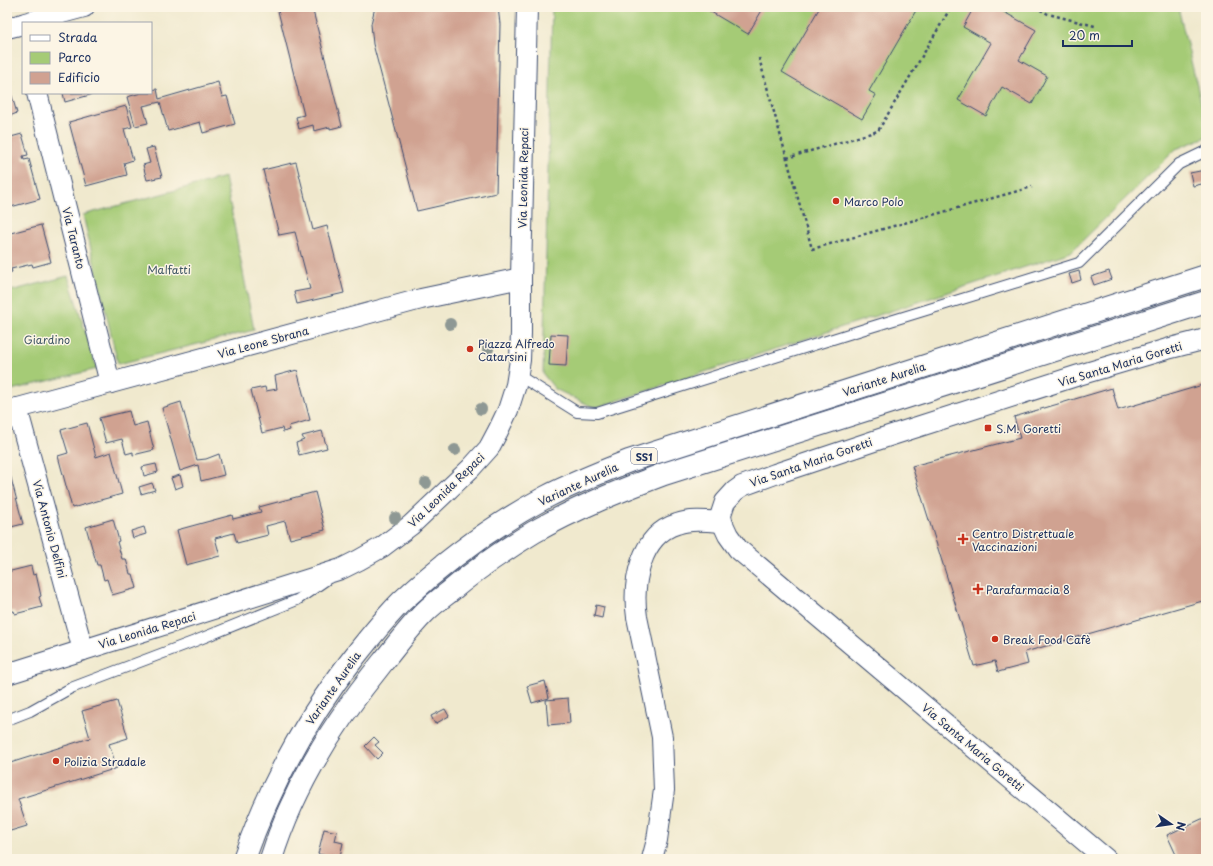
<svg xmlns="http://www.w3.org/2000/svg" width="1213" height="866" font-family="'Playpen Sans',sans-serif">
<style>
.green{fill:#a5cb76;stroke:#607d6a}
.building{fill:#d0a291}
.lines{fill:none;stroke-linecap:round;stroke-linejoin:round}
.lane-casing{stroke:#3b4b6f;stroke-width:12}
.street-casing{stroke:#3b4b6f;stroke-width:22}
.highway-casing{stroke:#3b4b6f;stroke-width:24}
.path{stroke:#3b4b6f;stroke-width:2.5;stroke-dasharray:3 3;stroke-linecap:butt}
.lane{stroke:#fff;stroke-width:10}
.street{stroke:#fff;stroke-width:20}
.highway{stroke:#fff;stroke-width:22}
.tree{fill:#8e9894}
.poi-dot{fill:#c8321e;stroke:#fcf5e5;stroke-width:1.5}
.labels{text-anchor:middle;dominant-baseline:central;stroke-width:3;stroke-linejoin:round;paint-order:stroke}
.shield{fill:#fcf5e5;stroke:#5e6a86;stroke-width:1}
.shield-label{font-size:10px;font-weight:bold;fill:#1b2f5e}
.street-label{font-size:11px;fill:#1b2f5e;stroke:#fcf5e5}
.poi-label{font-size:11px;fill:#1b2f5e;stroke:#fcf5e5;text-anchor:start}
.park-label{font-size:11px;fill:#3e5664;stroke:#fcf5e5}
</style>
<rect width="100%" height="100%" fill="#fcf5e5"/>
<filter id="ink" filterUnits="userSpaceOnUse"><feTurbulence type="fractalNoise" baseFrequency=".025" numOctaves="2"/><feDisplacementMap in="SourceGraphic" scale="8" xChannelSelector="R" yChannelSelector="G"/><feConvolveMatrix kernelMatrix="1 2 1 2 8 2 1 2 1" color-interpolation-filters="sRGB"/></filter>
<filter id="wash" filterUnits="userSpaceOnUse"><feTurbulence type="fractalNoise" baseFrequency=".012" numOctaves="4" result="noise"/><feDisplacementMap in="SourceGraphic" scale="16" xChannelSelector="R" yChannelSelector="G"/><feGaussianBlur stdDeviation="0.9" result="paint"/><feColorMatrix in="noise" values="0 0 0 0 0 0 0 0 0 0 0 0 0 0 0 0 0 1.4 0 .05"/><feComposite in="paint" operator="in"/></filter>
<g filter="url(#wash)">
<rect width="100%" height="100%" fill="#f0e9ce"/>
<!-- green -->
<g class="green">
<path d="M 552,7 L 1178,7 L 1206,123 L 1206,137 L 1176,149 L 1071,252 L 595,408 L 555,389 L 543,374 Z"/>
<path d="M 225,177 L 254,330 L 118,364 L 83,215 Z"/>
<path d="M 68,276 L 97,369 L 7,391 L 7,292 Z"/>
</g>
<g id="blocks">
<!-- building -->
<g class="building">
<path d="M 277,7 L 312,7 L 342,126 L 330,129 L 330,127 L 314,131 L 313,125 L 299,129 L 296,117 L 304,115 Z"/>
<path d="M 375,7 L 498,7 L 500,24 L 496,193 L 417,211 L 373,44 L 371,24 Z"/>
<path d="M 707,7 L 764,7 L 748,34 L 706,9 Z"/>
<path d="M 820,7 L 918,7 L 869,91 L 876,95 L 862,119 L 782,72 Z"/>
<path d="M 974,7 L 995,7 L 1036,30 L 1019,60 L 1047,76 L 1032,104 L 1002,87 L 986,116 L 958,100 L 991,43 L 963,27 Z"/>
<path d="M 7,80 L 17,113 L 7,117 Z"/>
<path d="M 218,82 L 222,97 L 227,96 L 235,124 L 203,133 L 200,122 L 168,131 L 160,102 L 143,106 L 148,123 L 135,126 L 127,97 L 141,93 L 151,93 L 151,90 L 157,89 L 159,99 Z"/>
<path d="M 63,93 L 97,93 L 65,102 Z"/>
<path d="M 126,106 L 132,127 L 124,129 L 133,160 L 124,163 L 127,175 L 86,186 L 69,122 Z"/>
<path d="M 22,134 L 28,155 L 23,156 L 24,160 L 29,159 L 40,199 L 7,208 L 7,138 Z"/>
<path d="M 154,147 L 162,177 L 147,180 L 143,165 L 150,163 L 146,149 Z"/>
<path d="M 296,162 L 313,230 L 327,226 L 344,293 L 297,304 L 294,292 L 310,289 L 295,232 L 279,235 L 263,170 Z"/>
<path d="M 1205,170 L 1206,183 L 1193,186 L 1190,173 Z"/>
<path d="M 41,225 L 51,262 L 33,267 L 32,264 L 11,269 L 12,272 L 7,273 L 7,234 Z"/>
<path d="M 1079,271 L 1081,280 L 1072,283 L 1069,274 Z"/>
<path d="M 1109,271 L 1112,279 L 1094,285 L 1091,277 Z"/>
<path d="M 551,334 L 568,335 L 566,366 L 549,365 Z"/>
<path d="M 297,370 L 310,420 L 289,426 L 290,430 L 283,432 L 282,428 L 262,433 L 251,390 L 265,387 L 266,391 L 277,389 L 275,376 Z"/>
<path d="M 1206,384 L 1206,600 L 1025,652 L 1028,664 L 998,672 L 995,661 L 974,666 L 952,593 L 912,466 L 1020,438 L 1014,417 L 1112,388 L 1118,410 Z"/>
<path d="M 181,402 L 197,460 L 206,459 L 219,454 L 224,475 L 201,481 L 198,465 L 180,471 L 162,408 Z"/>
<path d="M 129,411 L 133,426 L 147,422 L 154,450 L 133,455 L 133,452 L 126,454 L 122,439 L 106,443 L 99,418 Z"/>
<path d="M 87,423 L 96,457 L 111,452 L 122,494 L 72,508 L 58,456 L 68,453 L 61,430 Z"/>
<path d="M 322,431 L 327,448 L 299,455 L 296,443 L 304,440 L 302,436 Z"/>
<path d="M 7,463 L 23,524 L 7,528 Z"/>
<path d="M 156,464 L 158,472 L 144,476 L 142,467 Z"/>
<path d="M 180,475 L 183,486 L 175,489 L 171,478 Z"/>
<path d="M 152,483 L 155,490 L 141,494 L 139,487 Z"/>
<path d="M 315,492 L 325,530 L 290,539 L 285,521 L 266,526 L 268,535 L 237,543 L 234,533 L 215,538 L 220,556 L 186,565 L 177,530 L 232,515 L 233,519 L 261,512 L 259,507 Z"/>
<path d="M 113,519 L 119,541 L 117,542 L 122,559 L 126,559 L 130,574 L 133,574 L 137,588 L 112,595 L 107,579 L 104,580 L 100,565 L 97,565 L 86,527 Z"/>
<path d="M 144,527 L 146,534 L 133,538 L 131,531 Z"/>
<path d="M 31,566 L 33,575 L 36,574 L 41,596 L 39,597 L 42,607 L 15,614 L 14,611 L 7,612 L 7,572 Z"/>
<path d="M 596,605 L 604,607 L 602,618 L 594,616 Z"/>
<path d="M 545,681 L 549,698 L 532,703 L 527,686 Z"/>
<path d="M 568,698 L 570,723 L 548,725 L 546,700 Z"/>
<path d="M 117,701 L 128,738 L 109,744 L 117,768 L 18,799 L 27,826 L 7,832 L 7,764 L 90,738 L 82,711 Z"/>
<path d="M 445,709 L 449,716 L 435,724 L 431,716 Z"/>
<path d="M 374,737 L 379,742 L 375,745 L 383,753 L 377,759 L 365,746 Z"/>
<path d="M 1206,817 L 1206,859 L 1178,859 L 1167,835 Z"/>
<path d="M 324,829 L 337,832 L 335,841 L 343,843 L 340,856 L 332,854 L 332,857 L 318,854 Z"/>
</g>
</g>
</g>
<g filter="url(#ink)">
<use href="#blocks" fill-opacity="0" stroke="#3b4b6f" stroke-width="1"/>
<g class="lines">
<!-- lane casing -->
<g class="lane-casing">
<g id="lane">
<path d="M 518,375 L 577,412 L 597,413 L 871,327 L 1079,263 L 1179,164 L 1206,151"/>
<path d="M 7,720 L 30,711 L 71,688 L 195,641 L 297,600 L 326,580"/>
</g>
</g>
<!-- street casing -->
<g class="street-casing">
<g id="street">
<path d="M 25,23 L 84,7"/>
<path d="M 7,28 L 23,24"/>
<path d="M 37,93 L 110,383"/>
<path d="M 17,408 L 83,650"/>
<path d="M 7,411 L 421,299 L 521,278"/>
<path d="M 7,674 L 341,569 L 359,560 L 382,547 L 411,525 L 471,468 L 489,448 L 498,431 L 508,410 L 516,385 L 520,360 L 521,333 L 521,278 L 527,7"/>
<path d="M 652,859 L 657,840 L 664,790 L 662,737 L 637,617 C 632,584 640,535 677,524 C 691,519 708,521 722,522"/>
<path d="M 1106,859 L 738,549 L 728,535 L 722,522 L 721,514 L 725,502 L 735,491 L 742,486 L 775,474 L 889,436 L 1079,375 L 1167,349 L 1206,339"/>
</g>
</g>
<!-- highway casing -->
<g class="highway-casing">
<g id="highway">
<path d="M 244,859 C 270,785 306,718 355,656 C 370,637 385,618 402,601 C 445,561 494,525 546,497 C 573,483 601,472 629,461 L 1206,276"/>
<path d="M 271,859 C 293,787 335,721 382,663 C 396,646 409,628 425,612 C 432,605 440,599 448,593 C 475,570 504,550 534,532 C 576,508 619,491 664,474 L 1206,302"/>
</g>
</g>
<!-- path -->
<g class="path">
<path d="M 1035,7 L 1048,14 L 1095,26"/>
<path d="M 759,58 L 812,249 L 1032,187"/>
<path d="M 787,158 L 878,131 L 951,7"/>
</g>
<!-- lane -->
<use href="#lane" class="lane"/>
<!-- street -->
<use href="#street" class="street"/>
<!-- highway -->
<use href="#highway" class="highway"/>
</g>
<!-- trees -->
<g class="tree">
<circle cx="450" cy="324" r="6"/>
<circle cx="488" cy="349" r="6"/>
<circle cx="481" cy="409" r="6"/>
<circle cx="455" cy="450" r="6"/>
<circle cx="426" cy="483" r="6"/>
<circle cx="395" cy="518" r="6"/>
</g>
</g>
<!-- markers -->
<g class="poi-dot">
<circle cx="836" cy="201" r="4"/>
<circle cx="470" cy="349" r="4"/>
<rect x="984" y="424" width="8" height="8" rx="2"/>
<path d="M961 533h4v4h4v4h-4v4h-4v-4h-4v-4h4z"/>
<path d="M976 583h4v4h4v4h-4v4h-4v-4h-4v-4h4z"/>
<circle cx="995" cy="639" r="4"/>
<circle cx="56" cy="761" r="4"/>
</g>
<g class="labels">
<!-- shield labels -->
<rect class="shield" x="631" y="448" width="26" height="16" rx="3"/>
<g class="shield-label">
<text x="644" y="456">SS1</text>
</g>
<!-- street labels -->
<g class="street-label">
<text transform="translate(523 178) rotate(-89)">Via Leonida Repaci</text>
<text transform="translate(74 238) rotate(76)">Via Taranto</text>
<text transform="translate(263 342) rotate(-15)">Via Leone Sbrana</text>
<text transform="translate(1120 364) rotate(-17)">Via Santa Maria Goretti</text>
<text transform="translate(884 379) rotate(-18)">Variante Aurelia</text>
<text transform="translate(811 462) rotate(-19)">Via Santa Maria Goretti</text>
<text transform="translate(578 484) rotate(-25)">Variante Aurelia</text>
<text transform="translate(446 490) rotate(-44)">Via Leonida Repaci</text>
<text transform="translate(50 529) rotate(75)">Via Antonio Delfini</text>
<text transform="translate(147 630) rotate(-17)">Via Leonida Repaci</text>
<text transform="translate(333 688) rotate(-55)">Variante Aurelia</text>
<text transform="translate(973 747) rotate(40)">Via Santa Maria Goretti</text>
</g>
<!-- poi labels -->
<g class="poi-label">
<text x="844" y="201">Marco Polo</text>
<text x="478" y="343">Piazza Alfredo<tspan x="478" dy="13">Catarsini</tspan></text>
<text x="996" y="428">S.M. Goretti</text>
<text x="972" y="533">Centro Distrettuale<tspan x="972" dy="13">Vaccinazioni</tspan></text>
<text x="986" y="589">Parafarmacia 8</text>
<text x="1003" y="639">Break Food Cafè</text>
<text x="64" y="761">Polizia Stradale</text>
</g>
<!-- park labels -->
<g class="park-label">
<text x="169" y="269">Malfatti</text>
<text x="47" y="339">Giardino</text>
</g>
</g>
<!-- margin -->
<rect width="1213" height="866" fill="none" stroke="#fcf5e5" stroke-width="24"/>
<!-- legend -->
<rect x="22" y="22" width="130" height="72" fill="#fcf5e5" stroke="#a2a6af"/>
<rect x="30" y="35" width="20" height="6" fill="#ffffff" stroke="#a2a6af"/>
<text x="58" y="42" font-size="12" fill="#1b2f5e">Strada</text>
<rect x="30" y="52" width="20" height="12" fill="#a5cb76" stroke="#a2a6af"/>
<text x="58" y="62" font-size="12" fill="#1b2f5e">Parco</text>
<rect x="30" y="72" width="20" height="12" fill="#d0a291" stroke="#a2a6af"/>
<text x="58" y="82" font-size="12" fill="#1b2f5e">Edificio</text>
<!-- north arrow -->
<g transform="translate(1171 824) rotate(103)" stroke="#fcf5e5" stroke-width="3" paint-order="stroke">
<path d="M0-3L7 15L0 10L-7 15Z" fill="#1b2f5e"/>
<text y="-6" font-size="11" font-weight="bold" text-anchor="middle" fill="#1b2f5e">N</text>
</g>
<!-- scale -->
<path d="M1063 40v6h69v-6" fill="none" stroke="#1b2f5e" stroke-width="2"/>
<text x="1069" y="40" font-size="12" fill="#1b2f5e" stroke="#fcf5e5" stroke-width="3" paint-order="stroke">20 m</text>
</svg>
